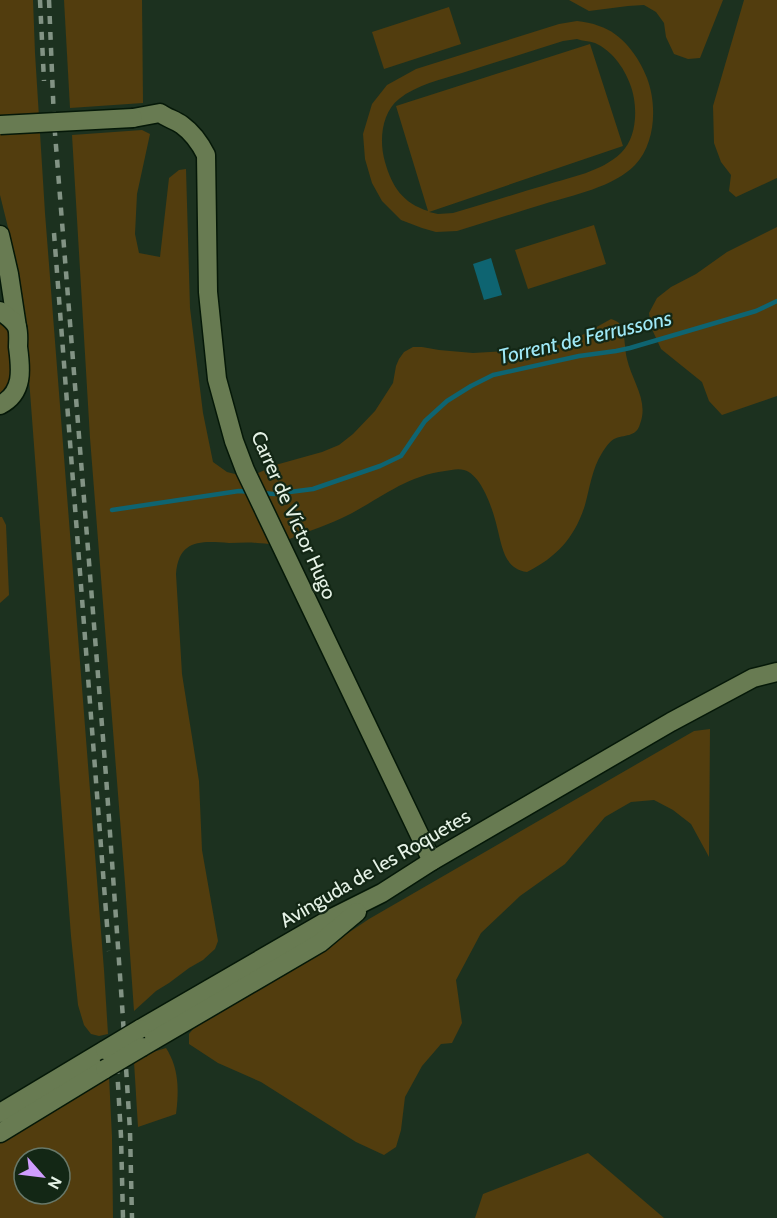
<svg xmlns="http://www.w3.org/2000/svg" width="777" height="1218" font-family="Cabin,sans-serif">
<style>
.green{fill:#523d0e;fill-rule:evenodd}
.water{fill:#0e6471}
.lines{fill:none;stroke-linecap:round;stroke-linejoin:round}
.stream{stroke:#0e6471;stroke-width:4.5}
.secondary-casing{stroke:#051808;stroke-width:21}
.secondary{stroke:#687b52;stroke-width:18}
.rail{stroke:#829384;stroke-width:4.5;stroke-dasharray:8 8;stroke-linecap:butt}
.secondary-bridge-casing{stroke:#051808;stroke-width:21;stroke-linecap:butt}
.secondary-bridge{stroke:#687b52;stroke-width:18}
.labels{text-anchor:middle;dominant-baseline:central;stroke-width:4.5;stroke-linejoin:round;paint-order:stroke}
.street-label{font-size:20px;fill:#e5f2e6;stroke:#132715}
.water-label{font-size:21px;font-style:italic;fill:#9fe9f7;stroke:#132715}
</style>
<rect width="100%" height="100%" fill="#1c311f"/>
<!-- green -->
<g class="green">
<path d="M 0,0 L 33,0 L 35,53 L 45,213 L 104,970 L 108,1034 L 99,1036 L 91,1034 L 84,1025 L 78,1005 L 71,936 L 23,299 L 18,268 L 0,195 Z"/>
<path d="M 64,0 L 142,0 L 143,103 L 70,108 Z"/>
<path d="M 569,0 L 723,0 L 700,58 L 688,59 L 674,54 L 666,37 L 664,23 L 656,12 L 644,5 L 628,6 L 589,11 Z"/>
<path d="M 744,0 L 777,0 L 777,178 L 736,197 L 729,191 L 731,175 L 721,162 L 714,143 L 713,106 Z"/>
<path d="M 449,7 L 461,44 L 384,69 L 372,32 Z"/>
<path d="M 577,21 C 584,22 592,23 599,26 C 622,33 639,57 647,78 C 657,104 656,143 635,165 C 614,187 573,195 544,204 C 515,213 486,222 457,231 L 436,232 L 422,228 L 401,220 L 382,201 L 372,183 L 365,159 L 363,134 L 372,104 L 387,85 L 416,69 L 559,24 ZM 577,39 C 582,41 589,41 595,43 C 611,50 624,67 630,84 C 638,104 638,137 621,153 C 601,172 571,177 546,185 C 515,194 484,204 453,213 L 438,214 L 429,212 L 623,146 L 590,44 L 396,106 L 428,211 C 403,203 392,187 385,162 C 379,142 381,113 399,99 C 416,85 442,79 462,73 C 496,62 529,52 563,41 Z"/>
<path d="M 142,130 L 150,134 L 137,194 L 135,234 L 139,253 L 160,257 L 169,178 L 179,170 L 186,169 L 190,308 L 203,413 L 213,462 L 227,472 L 235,474 L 258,473 L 279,464 L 322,452 L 339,445 L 353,434 L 375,411 L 393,383 L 396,366 L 399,359 L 404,352 L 413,347 L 422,347 L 439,350 L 473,353 L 507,351 L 558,345 L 575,339 L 611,319 C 614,320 617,321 619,323 C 626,332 624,348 627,359 C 632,381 649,401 640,424 C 636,438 624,434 614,439 C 609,442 605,448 602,453 C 592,469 590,487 585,505 C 575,537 557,557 527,572 C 504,569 502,546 497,527 C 493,510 482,475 464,470 C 458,468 451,470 445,471 C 404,476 378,501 342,518 C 323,527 302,533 283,542 C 274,546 266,543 257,543 C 247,542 238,543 229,543 C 201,541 179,539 176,574 L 182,674 L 199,781 L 202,850 L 218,941 L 215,949 L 203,960 L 189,968 L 169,983 L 156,991 L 134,1011 L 125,883 L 90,438 L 72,135 Z"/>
<path d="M 594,225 L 606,264 L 528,289 L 515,250 Z"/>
<path d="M 777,227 L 777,396 L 722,415 L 709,401 L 702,382 L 661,349 L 651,327 L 649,313 L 657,298 L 671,287 L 696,274 L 727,252 Z"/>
<path d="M 0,319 C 13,330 16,369 9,385 C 7,389 4,393 0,396 Z"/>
<path d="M 0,517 L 2,517 L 6,525 L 9,595 L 0,603 Z"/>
<path d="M 710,729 L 709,857 L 691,824 L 673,810 L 654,800 L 631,802 L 605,817 L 565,864 L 520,896 L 481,933 L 456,980 L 462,1023 L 452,1043 L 441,1044 L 422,1066 L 405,1097 L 401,1130 L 396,1147 L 384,1155 L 356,1142 L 261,1082 L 218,1063 L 189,1044 L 189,1034 L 197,1024 L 336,941 L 369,919 L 694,731 Z"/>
<path d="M 166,1048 C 179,1068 179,1091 176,1114 L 138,1127 L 134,1062 L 153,1052 Z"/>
<path d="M 109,1076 L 112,1137 L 113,1218 L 0,1218 L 0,1140 ZM 24,1158 L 60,1158 L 60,1194 L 24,1194 Z"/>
<path d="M 588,1153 L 664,1218 L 475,1218 L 483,1194 Z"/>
</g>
<!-- water -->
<path class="water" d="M 491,258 L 502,295 L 484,300 L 473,264 Z"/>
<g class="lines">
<!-- stream -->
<g class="stream">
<path d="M 262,493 L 274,494 L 313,489 L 380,466 L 401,456 L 425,421 L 447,401 L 471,386 L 493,375 L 579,356 L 616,351 L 630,348 L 756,311 L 777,301"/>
<path d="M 112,510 L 239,491 L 251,492"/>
</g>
<!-- secondary casing -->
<g class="secondary-casing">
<g id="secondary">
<path d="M 133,118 L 160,113 C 167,118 175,120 182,125 C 193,133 200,143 206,155 L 208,292 L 217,379 L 234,441 L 245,470 L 432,861"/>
<path d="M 0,235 L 9,274 L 17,327"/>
<path d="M 0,311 C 6,315 14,321 17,327 C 19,333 18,341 18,347 C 21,369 24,393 0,405"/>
<path d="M 140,1029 L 330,919 L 382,893 L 432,861 L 671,722 L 753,678 L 777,672"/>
<path d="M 142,1047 L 320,943 L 357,912"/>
<path d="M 0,1113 L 105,1050"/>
<path d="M 0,1133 L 105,1069"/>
</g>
</g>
<!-- secondary -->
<use href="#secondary" class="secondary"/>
<!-- rail -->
<g class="rail">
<path d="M 40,0 L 44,81"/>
<path d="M 49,0 L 54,121 L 106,776 L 122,1004 L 130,1131 L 132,1218"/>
<path d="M 54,233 L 109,951"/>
<path d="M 116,1050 L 121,1136 L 123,1218"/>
</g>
<!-- secondary-bridge casing -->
<g class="secondary-bridge-casing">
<g id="secondary-bridge">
<path d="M 0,125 L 133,118"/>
<path d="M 105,1050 L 140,1029"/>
<path d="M 105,1069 L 142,1047"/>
</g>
</g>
<!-- secondary-bridge -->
<use href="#secondary-bridge" class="secondary-bridge"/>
</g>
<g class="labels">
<!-- street labels -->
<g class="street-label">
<text transform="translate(294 515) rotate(66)">Carrer de Víctor Hugo</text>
<text transform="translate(375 868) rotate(-30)">Avinguda de les Roquetes</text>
</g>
<!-- water labels -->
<g class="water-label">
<text transform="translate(585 337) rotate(-13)">Torrent de Ferrussons</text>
</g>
</g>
<!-- north arrow -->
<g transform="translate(42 1176) rotate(118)"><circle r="28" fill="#132715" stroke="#677869" stroke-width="1.5"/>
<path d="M0-4.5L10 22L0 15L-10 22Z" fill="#d09dfe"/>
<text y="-9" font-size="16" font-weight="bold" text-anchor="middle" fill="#e5f2e6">N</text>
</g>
</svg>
